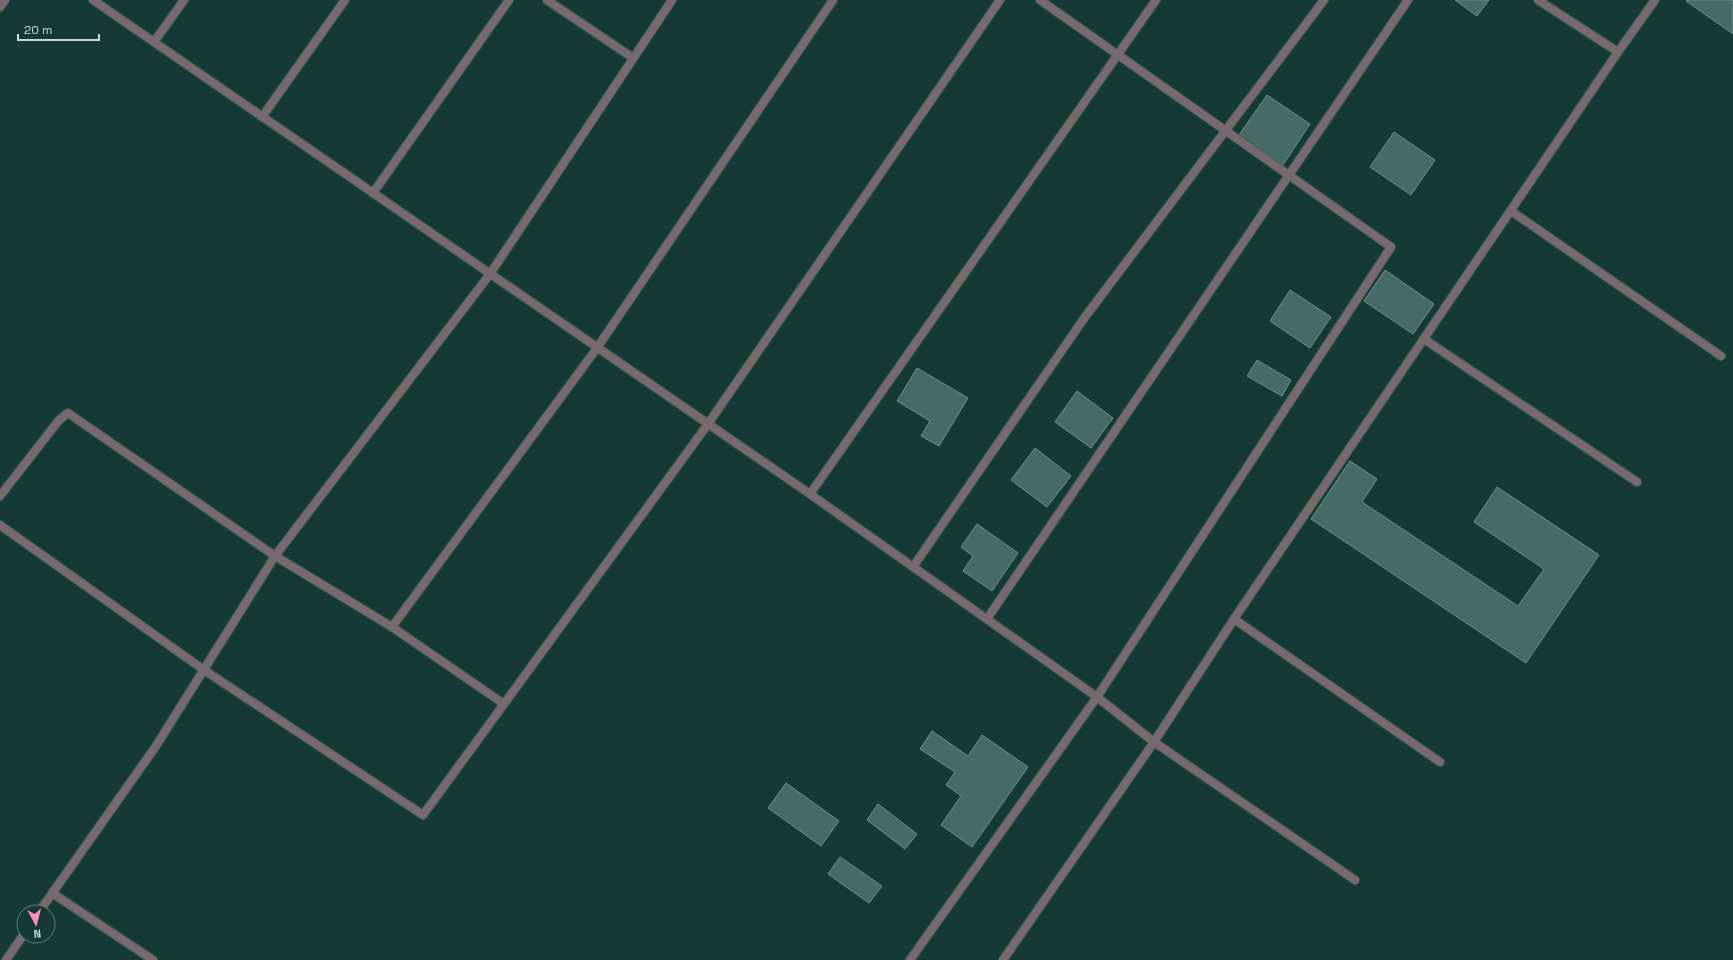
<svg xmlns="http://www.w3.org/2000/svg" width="1733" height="960" font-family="'Space Grotesk',sans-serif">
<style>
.building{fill:#466b66;stroke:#6b918b}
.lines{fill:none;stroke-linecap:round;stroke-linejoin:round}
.street-casing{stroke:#355753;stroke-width:10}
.street{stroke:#77696e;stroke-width:8}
</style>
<rect width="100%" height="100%" fill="#153a36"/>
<!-- building -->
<g class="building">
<path d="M 1455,0 L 1489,0 L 1477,16 Z"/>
<path d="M 1687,0 L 1733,0 L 1733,34 L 1686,1 Z"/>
<path d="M 1267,95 L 1310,124 L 1283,165 L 1239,135 Z"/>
<path d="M 1394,132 L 1435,160 L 1411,195 L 1370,167 Z"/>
<path d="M 1385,270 L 1434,304 L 1413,334 L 1364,301 Z"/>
<path d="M 1290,290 L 1331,317 L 1310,348 L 1270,321 Z"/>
<path d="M 1257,360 L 1291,380 L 1282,396 L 1247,376 Z"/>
<path d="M 917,368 L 968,398 L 939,446 L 921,436 L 930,421 L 897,401 Z"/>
<path d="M 1077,391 L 1113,418 L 1091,448 L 1055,422 Z"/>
<path d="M 1035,448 L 1071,476 L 1047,507 L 1011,480 Z"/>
<path d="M 1350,461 L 1377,479 L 1362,502 L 1518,606 L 1544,569 L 1474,522 L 1497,487 L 1599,555 L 1526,663 L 1311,519 Z"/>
<path d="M 977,524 L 1018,553 L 992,591 L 963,571 L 973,556 L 961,547 Z"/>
<path d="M 932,731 L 968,756 L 982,735 L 1028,767 L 972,847 L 941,825 L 961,796 L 946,785 L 955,772 L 920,749 Z"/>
<path d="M 786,783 L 839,821 L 821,846 L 768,808 Z"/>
<path d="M 878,804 L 917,834 L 905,849 L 867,820 Z"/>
<path d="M 840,857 L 882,886 L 869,903 L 828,874 Z"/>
</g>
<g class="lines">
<!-- street casing -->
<g class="street-casing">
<g id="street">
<path d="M 93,0 L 810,494 L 1097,697 L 1391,247 L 1040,0"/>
<path d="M 547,0 L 633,58"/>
<path d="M 1538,0 L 1618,52 L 1655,0"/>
<path d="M 0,7 L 5,0"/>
<path d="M 154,42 L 184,0"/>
<path d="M 262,117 L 345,0"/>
<path d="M 373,193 L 509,0"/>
<path d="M 1511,211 L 1721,356"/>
<path d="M 1424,339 L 1637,482"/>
<path d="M 810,494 L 1156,0"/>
<path d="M 0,496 L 59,420 L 68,413 L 275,556 L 392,627 L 504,704 L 708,424 L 1000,0"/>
<path d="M 0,525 L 204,670 L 423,815 L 504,704"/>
<path d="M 913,567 L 1085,317 L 1324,0"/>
<path d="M 987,619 L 1408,0"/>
<path d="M 1234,619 L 1440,762"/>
<path d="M 392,627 L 597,348 L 833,0"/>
<path d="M 52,893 L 153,960"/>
<path d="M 39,912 L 156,746 L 275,556 L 490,274 L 672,0"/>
<path d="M 6,960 L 24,934"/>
<path d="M 910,960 L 1097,697 L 1154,742 L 1234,619 L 1618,52"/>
<path d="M 1003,960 L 1154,742 L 1355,880"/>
</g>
</g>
<!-- street -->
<use href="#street" class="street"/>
</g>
<!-- north arrow -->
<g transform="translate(36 924) rotate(173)"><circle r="19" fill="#153a36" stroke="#5d7a77"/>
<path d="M0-3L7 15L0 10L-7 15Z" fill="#fd8ebe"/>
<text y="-6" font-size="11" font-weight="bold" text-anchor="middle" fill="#c8dbd8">N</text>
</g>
<!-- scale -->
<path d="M18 34v6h81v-6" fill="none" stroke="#c8dbd8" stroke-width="2"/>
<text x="24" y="34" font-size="12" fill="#c8dbd8" stroke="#153a36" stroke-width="3" paint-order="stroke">20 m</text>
</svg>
